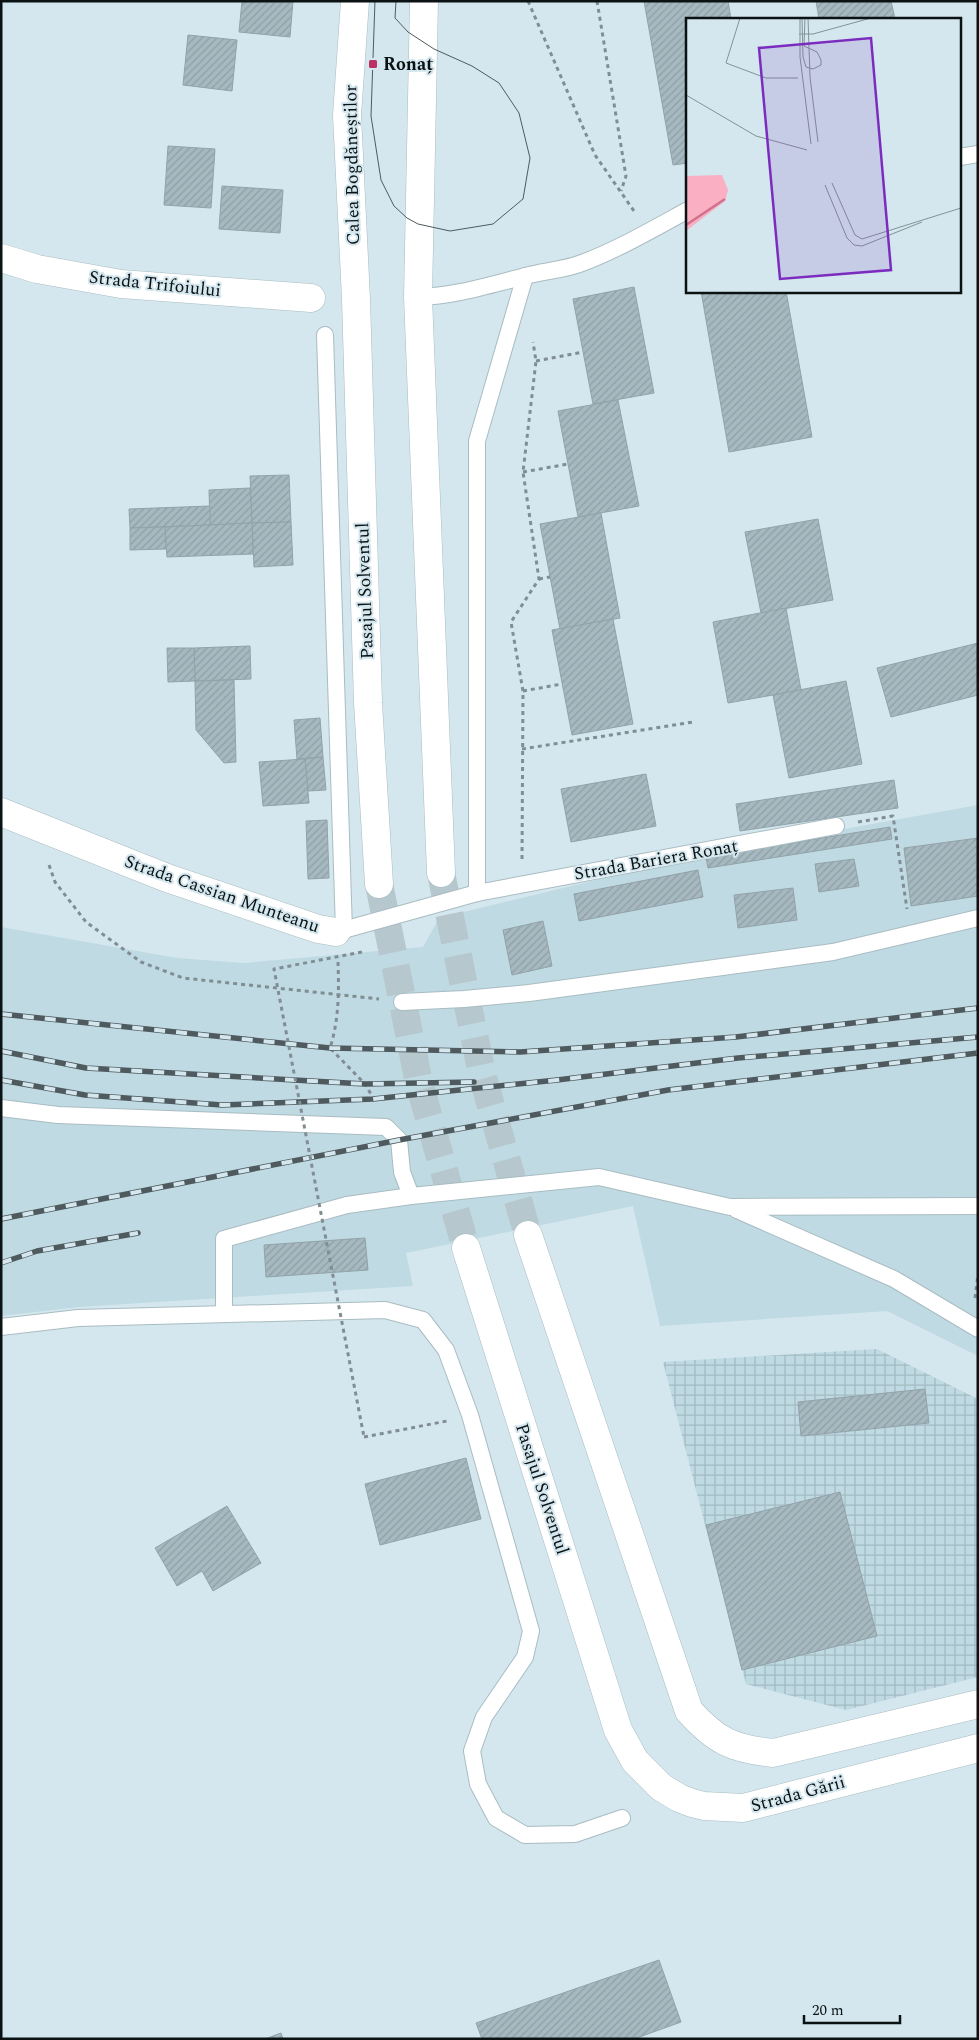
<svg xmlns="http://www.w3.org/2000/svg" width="979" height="2040" font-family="Spectral,serif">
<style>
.built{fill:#bfdae3}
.industrial{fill:url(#industrial-grid)}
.building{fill:url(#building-hatch);stroke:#91a3a9}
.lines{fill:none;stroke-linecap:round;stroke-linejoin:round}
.secondary-tunnel{stroke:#b6c7cd;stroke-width:28;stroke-dasharray:28 14;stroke-linecap:butt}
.lane-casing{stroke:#a9bcc2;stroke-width:18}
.street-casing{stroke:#a9bcc2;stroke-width:29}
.secondary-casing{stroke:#a9bcc2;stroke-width:29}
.path{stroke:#808e93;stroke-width:3;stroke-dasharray:4 4;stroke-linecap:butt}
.lane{stroke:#fff;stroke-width:16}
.street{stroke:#fff;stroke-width:28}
.secondary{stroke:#fff;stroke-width:28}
.tram{stroke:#4f5a5e;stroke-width:1}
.rail-casing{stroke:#4f5a5e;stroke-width:5.5}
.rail{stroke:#d4e7ee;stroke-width:4;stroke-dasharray:11;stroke-linecap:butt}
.path-bridge{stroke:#808e93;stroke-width:3;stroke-dasharray:4 4;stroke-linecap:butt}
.poi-dot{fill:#bc3066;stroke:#d4e7ee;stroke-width:2}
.labels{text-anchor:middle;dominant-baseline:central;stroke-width:4;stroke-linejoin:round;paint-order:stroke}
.poi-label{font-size:18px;font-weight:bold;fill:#0b1214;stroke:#d4e7ee;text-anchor:start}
.street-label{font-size:18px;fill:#0b1214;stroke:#d4e7ee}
.inset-river{fill:none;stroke:#d1718d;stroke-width:2.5}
.inset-road{fill:none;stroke:#849297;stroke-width:1}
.view{fill:#7b2cbf;fill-opacity:0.15;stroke:#7b2cbf;stroke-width:2.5}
.inset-edge{fill:none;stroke:#0b1214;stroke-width:2.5}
</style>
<defs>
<pattern id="industrial-grid" width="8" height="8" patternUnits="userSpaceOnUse" patternTransform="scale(1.25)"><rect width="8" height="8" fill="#bfdae3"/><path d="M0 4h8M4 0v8" fill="none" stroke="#a3bac2"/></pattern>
<pattern id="building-hatch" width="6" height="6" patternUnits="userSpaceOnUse" patternTransform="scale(1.25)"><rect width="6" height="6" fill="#a7b9c0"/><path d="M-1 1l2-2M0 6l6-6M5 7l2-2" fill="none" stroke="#8e9ea4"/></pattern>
</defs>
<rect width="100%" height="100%" fill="#d4e7ee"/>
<!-- built -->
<path class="built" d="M 978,805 L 978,1356 L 887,1311 L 660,1326 L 633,1206 L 406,1253 L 413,1286 L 79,1307 L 1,1316 L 1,927 L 177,958 L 244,963 L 423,947 L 439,918 L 704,854 Z"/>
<!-- industrial -->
<path class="industrial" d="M 877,1349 L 978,1399 L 978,1677 L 846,1710 L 746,1684 L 663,1362 Z"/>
<!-- building -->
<g class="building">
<path d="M 242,1 L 293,1 L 290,37 L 239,32 Z"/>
<path d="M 644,1 L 728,1 L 731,19 L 688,19 L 688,163 L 673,165 Z"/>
<path d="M 816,1 L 891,1 L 895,19 L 819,19 Z"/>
<path d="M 188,35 L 237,40 L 232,91 L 183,85 Z"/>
<path d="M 168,146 L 215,149 L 211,208 L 164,205 Z"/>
<path d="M 222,186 L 283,190 L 280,233 L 219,229 Z"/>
<path d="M 634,287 L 654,393 L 593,404 L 573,299 Z"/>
<path d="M 701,291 L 786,291 L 812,437 L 729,452 Z"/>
<path d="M 618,400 L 639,506 L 578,517 L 558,411 Z"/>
<path d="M 289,475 L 291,522 L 252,523 L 250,476 Z"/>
<path d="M 250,488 L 252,523 L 210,525 L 209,490 Z"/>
<path d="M 210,506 L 210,525 L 130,528 L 129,509 Z"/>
<path d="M 601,513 L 620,618 L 560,629 L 540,524 Z"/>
<path d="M 818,519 L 833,600 L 761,613 L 745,532 Z"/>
<path d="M 291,522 L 293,565 L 254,567 L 252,523 Z"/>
<path d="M 252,523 L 253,554 L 167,557 L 165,527 Z"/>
<path d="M 165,527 L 166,549 L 130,550 L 130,528 Z"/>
<path d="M 786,608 L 801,690 L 728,703 L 713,622 Z"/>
<path d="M 613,619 L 633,724 L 572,735 L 552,630 Z"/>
<path d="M 978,643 L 978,695 L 891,717 L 877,668 Z"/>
<path d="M 250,646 L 251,679 L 195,681 L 194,648 Z"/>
<path d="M 167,648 L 194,648 L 195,681 L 168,682 Z"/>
<path d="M 234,680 L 236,762 L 224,763 L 196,730 L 195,681 Z"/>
<path d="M 846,681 L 862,764 L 789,778 L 773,695 Z"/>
<path d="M 320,718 L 323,757 L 297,759 L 294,720 Z"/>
<path d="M 323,757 L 326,790 L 308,791 L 305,759 Z"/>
<path d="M 305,759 L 309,803 L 263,806 L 259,762 Z"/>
<path d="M 646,774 L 656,826 L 571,842 L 561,789 Z"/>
<path d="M 894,780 L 898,808 L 740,831 L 736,804 Z"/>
<path d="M 327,820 L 329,878 L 308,879 L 306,821 Z"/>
<path d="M 890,827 L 892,839 L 708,868 L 706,857 Z"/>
<path d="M 978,838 L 978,896 L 911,906 L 904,848 Z"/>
<path d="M 854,859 L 859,886 L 819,892 L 815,864 Z"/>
<path d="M 698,870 L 703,897 L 579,921 L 574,894 Z"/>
<path d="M 793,888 L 797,920 L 738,928 L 734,895 Z"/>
<path d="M 543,921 L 552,966 L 512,975 L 503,930 Z"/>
<path d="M 365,1238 L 368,1270 L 266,1277 L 264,1245 Z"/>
<path d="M 925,1389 L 929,1423 L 801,1436 L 798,1402 Z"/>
<path d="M 466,1458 L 481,1519 L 380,1545 L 365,1484 Z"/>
<path d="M 840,1492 L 877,1636 L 742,1670 L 706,1525 Z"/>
<path d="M 227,1506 L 261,1563 L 213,1591 L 202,1571 L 177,1586 L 155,1548 Z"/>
<path d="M 659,1960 L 681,2022 L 634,2039 L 482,2039 L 476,2023 Z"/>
<path d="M 281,2033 L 283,2039 L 265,2039 Z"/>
</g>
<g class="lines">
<!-- secondary-tunnel -->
<g class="secondary-tunnel">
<path d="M 441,873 L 482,1074 L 528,1235"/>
<path d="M 379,884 L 419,1083 L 466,1248"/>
</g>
<!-- lane casing -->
<g class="lane-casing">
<g id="lane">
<path d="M 960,157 L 978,154"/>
<path d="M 418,297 C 456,296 489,285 526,276 C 544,271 564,270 582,263 C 617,250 655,228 688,210"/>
<path d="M 325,335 L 344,931"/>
<path d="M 477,893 L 477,441 L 525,276"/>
<path d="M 336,932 L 477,893 L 836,826"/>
<path d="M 402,1002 L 464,999 L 529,993 L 833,952 L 978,918"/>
<path d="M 1,1108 L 58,1115 L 386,1127 L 399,1140 L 402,1172 L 411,1196"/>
<path d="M 737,1210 L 894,1279 L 978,1329"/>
<path d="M 224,1314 L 224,1239 L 347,1205 L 411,1196 L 599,1177 L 730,1207 L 978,1206"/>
<path d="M 1,1327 L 78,1318 L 385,1310 L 423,1320 L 446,1350 L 470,1415 L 531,1631 L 525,1657 L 484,1717 L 472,1751 L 478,1784 L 496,1818 L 525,1835 L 575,1834 L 622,1818"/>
</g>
</g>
<!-- street casing -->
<g class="street-casing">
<g id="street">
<path d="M 1,258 L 37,269 L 121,284 L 311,298"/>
<path d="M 1,812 L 167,878 L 318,929 L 336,932"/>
</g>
</g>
<!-- secondary casing -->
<g class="secondary-casing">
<g id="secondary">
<path d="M 355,1 L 347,115 L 356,299 L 368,703 L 379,884"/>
<path d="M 424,1 L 418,297 L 441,873"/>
<path d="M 528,1235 L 689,1711 C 716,1741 733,1749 773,1753 L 978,1704"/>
<path d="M 466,1248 L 618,1730 L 635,1761 L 661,1787 L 679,1798 L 692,1803 L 704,1806 L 743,1808 L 978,1748"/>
</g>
</g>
<!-- path -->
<g class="path">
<path d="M 528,1 L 595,155 L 634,211"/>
<path d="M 597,1 L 626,176 L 621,191"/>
<path d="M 536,361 L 583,352"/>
<path d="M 523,472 L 568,464"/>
<path d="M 539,579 L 550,577"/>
<path d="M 523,691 L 562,684"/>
<path d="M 522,749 L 693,722"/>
<path d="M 858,822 L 893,816 L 907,909"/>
<path d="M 522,859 L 523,691 L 511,622 L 539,579 L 523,472 L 536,361 L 533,342"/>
<path d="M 49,865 L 55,882 L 86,922 L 141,962 L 183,978 L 379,999"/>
<path d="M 338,962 C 339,992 339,1020 330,1048 L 365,1084 L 375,1101"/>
<path d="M 975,1298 L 978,1274"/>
<path d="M 364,1437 L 447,1421"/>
</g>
<!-- lane -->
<use href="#lane" class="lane"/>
<!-- street -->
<use href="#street" class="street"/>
<!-- secondary -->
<use href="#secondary" class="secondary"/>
<!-- tram -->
<path class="tram" d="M 375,1 L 371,116 L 381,180 L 394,206 L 407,218 L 418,224 L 450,231 L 493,224 L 523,199 L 530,158 L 519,113 L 499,83 L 472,66 L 434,49 L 408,32 L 395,18 L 396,1"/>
<!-- rail casing -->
<g class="rail-casing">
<g id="rail">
<path d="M 1,1014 L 330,1048 L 520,1052 L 736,1037 L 978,1008"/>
<path d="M 1,1051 L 86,1068 L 365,1084 L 474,1082"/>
<path d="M 1,1080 L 85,1095 L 222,1105 L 373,1099 L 557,1080 L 738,1058 L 978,1037"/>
<path d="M 1,1219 L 399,1140 L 668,1090 L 978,1053"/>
<path d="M 1,1263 L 37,1251 L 138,1233"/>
</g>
</g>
<!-- rail -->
<use href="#rail" class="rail"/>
<!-- path-bridge -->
<path class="path-bridge" d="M 362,952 L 274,969 L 364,1437"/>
</g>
<!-- markers -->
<rect class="poi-dot" x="368" y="59" width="10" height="10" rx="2.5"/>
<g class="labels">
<!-- poi labels -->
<g class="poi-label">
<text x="383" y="64">Ronaț</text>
</g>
<!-- street labels -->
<g class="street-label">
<text transform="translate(352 165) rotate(-91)">Calea Bogdăneștilor</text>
<text transform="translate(155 284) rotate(6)">Strada Trifoiului</text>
<text transform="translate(365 591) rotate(-92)">Pasajul Solventul</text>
<text transform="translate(656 860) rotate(-10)">Strada Bariera Ronaț</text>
<text transform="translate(222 894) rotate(19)">Strada Cassian Munteanu</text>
<text transform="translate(542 1489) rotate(72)">Pasajul Solventul</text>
<text transform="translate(798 1794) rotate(-15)">Strada Gării</text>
</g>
</g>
<!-- overview -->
<g transform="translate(686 18)">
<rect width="275" height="275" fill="#d4e7ee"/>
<path d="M 36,157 L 42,172 L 39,183 L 0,213 L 0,158 Z" fill="#faafc2"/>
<path class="inset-river" d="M 0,207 L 39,181"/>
<path class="inset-road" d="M 54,0 L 40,45 L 80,60 L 112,60M 114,0 L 114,39 L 125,126M 116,0 L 117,39 L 120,49 L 127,51 L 135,47 L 135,42 L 131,34 L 118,28 L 119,0M 122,0 L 124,59 L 132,124M 113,16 L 127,16 L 185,0M 0,77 L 70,118 L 121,132M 146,165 L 169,217 L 176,221 L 275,190M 139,167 L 161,220 L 168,227 L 176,228 L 236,204"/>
<path class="view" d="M 185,20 L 205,252 L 94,261 L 73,30 Z"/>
<rect width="275" height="275" class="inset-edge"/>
</g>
<!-- border -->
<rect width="979" height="2040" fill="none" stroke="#0b1214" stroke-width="5"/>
<!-- scale -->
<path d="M804 2015v8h96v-8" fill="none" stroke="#0b1214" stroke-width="2.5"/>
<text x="812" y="2015" font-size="15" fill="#0b1214" stroke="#d4e7ee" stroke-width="4" paint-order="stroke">20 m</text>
</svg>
